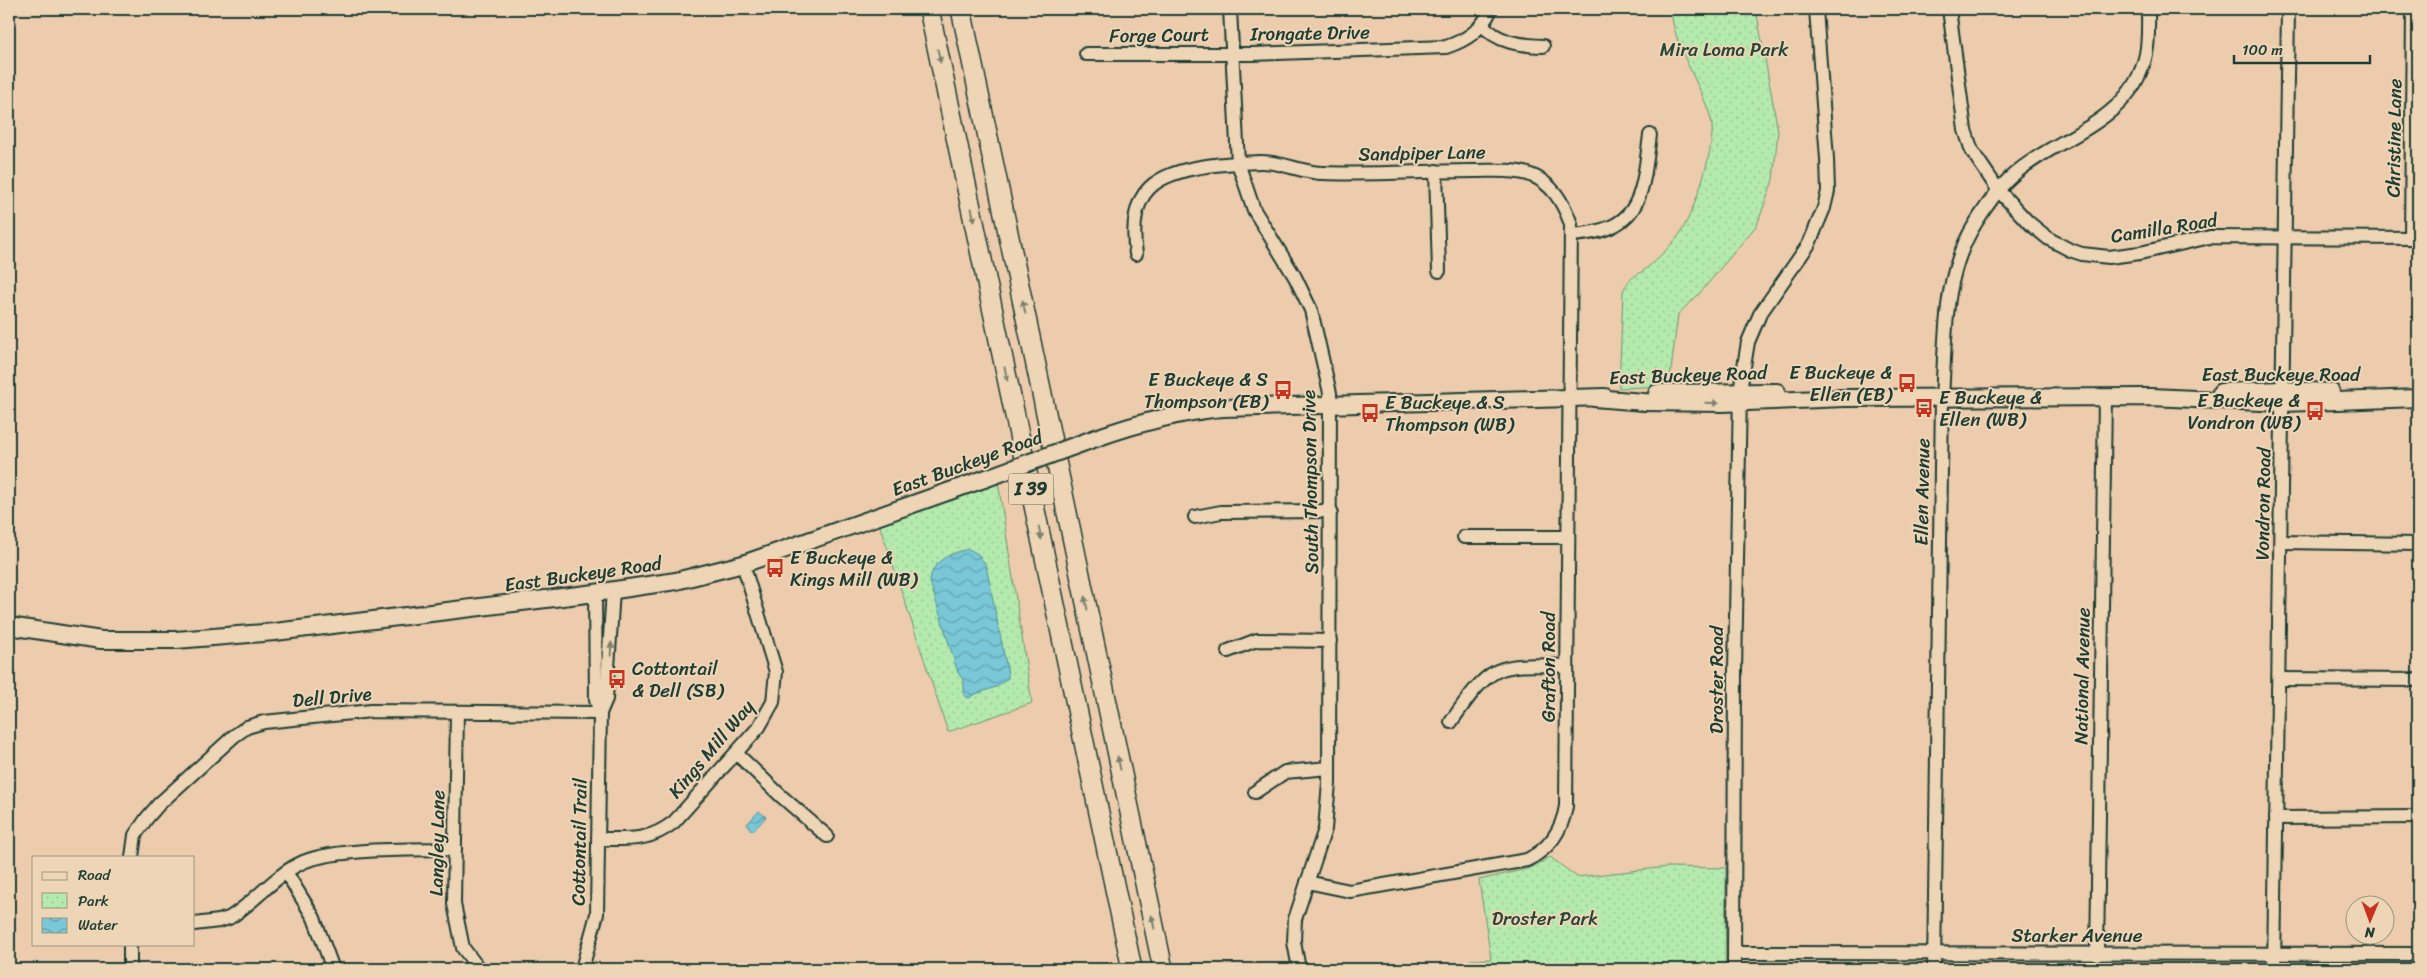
<svg xmlns="http://www.w3.org/2000/svg" width="2427" height="978" font-family="Sriracha,sans-serif">
<style>
.park{fill:url(#park-dots);stroke:#6a9470}
.water{fill:url(#water-waves);stroke:#559096}
.lines{fill:none;stroke-linecap:round;stroke-linejoin:round}
.minor-casing{stroke:#1f3d34;stroke-width:16}
.major-casing{stroke:#1f3d34;stroke-width:20}
.highway-casing{stroke:#1f3d34;stroke-width:22}
.minor{stroke:#edd5b5;stroke-width:12}
.major{stroke:#edd5b5;stroke-width:16}
.highway{stroke:#edd5b5;stroke-width:19}
.major-bridge-casing{stroke:#1f3d34;stroke-width:20;stroke-linecap:butt}
.major-bridge{stroke:#edd5b5;stroke-width:16}
.oneway{fill:#7c816e}
.labels{text-anchor:middle;dominant-baseline:central;stroke-width:4;stroke-linejoin:round;paint-order:stroke}
.shield{fill:#edd5b5;stroke:#5d6b5b;stroke-width:1}
.shield-label{font-size:18px;font-weight:bold;fill:#1f3d34}
.street-label{font-size:19px;fill:#1f3d34;stroke:#edd5b5}
.park-label{font-size:19px;fill:#26463a;stroke:#edd5b5}
.poi-label{font-size:19px;fill:#1f3d34;stroke:#edd5b5;text-anchor:start}
</style>
<defs>
<pattern id="park-dots" width="8" height="8" patternUnits="userSpaceOnUse" patternTransform="scale(1.25)"><rect width="8" height="8" fill="#b4eaad"/><path d="M2 2h.1M6 6h.1" fill="none" stroke="#9aca95" stroke-width="1.8" stroke-linecap="round"/></pattern>
<pattern id="water-waves" width="16" height="10" patternUnits="userSpaceOnUse" patternTransform="scale(1.25)"><rect width="16" height="10" fill="#79c7d7"/><path d="M0 5q4-4 8 0t8 0" fill="none" stroke="#63a3af"/></pattern>
</defs>
<rect width="100%" height="100%" fill="#ecccad"/>
<filter id="ink" filterUnits="userSpaceOnUse"><feTurbulence type="fractalNoise" baseFrequency=".02" numOctaves="2"/><feDisplacementMap in="SourceGraphic" scale="10" xChannelSelector="R" yChannelSelector="G"/><feConvolveMatrix kernelMatrix="1 2 1 2 8 2 1 2 1" color-interpolation-filters="sRGB"/></filter>
<g filter="url(#ink)">
<!-- park -->
<g class="park">
<path d="M 1671,9 L 1756,9 L 1778,131 L 1773,180 L 1757,225 L 1699,294 L 1678,314 L 1669,386 L 1619,388 L 1623,291 C 1632,274 1634,278 1647,268 C 1657,259 1671,246 1679,235 C 1693,216 1718,142 1711,119 C 1700,81 1674,49 1671,9 Z"/>
<path d="M 998,481 L 1032,703 L 948,732 L 879,523 Z"/>
<path d="M 1550,857 L 1577,877 L 1668,867 L 1726,868 L 1725,969 L 1470,969 L 1470,960 L 1491,959 L 1479,880 L 1531,868 Z"/>
</g>
<!-- water -->
<g class="water">
<path d="M 969,549 L 978,554 L 986,565 L 1008,674 L 1008,678 L 996,687 L 973,695 L 970,698 L 964,696 L 964,681 L 958,673 L 930,582 C 931,560 951,553 969,549 Z"/>
<path d="M 759,811 L 766,817 L 754,830 L 751,830 L 747,824 Z"/>
</g>
<g class="lines">
<!-- minor casing -->
<g class="minor-casing">
<g id="minor">
<path d="M 1230,9 L 1238,163 L 1254,210 L 1295,277 L 1311,310 L 1330,393 L 1329,783 L 1325,829 L 1295,919 L 1294,942 L 1299,969"/>
<path d="M 1949,9 L 1965,130 L 1972,151 L 1999,191 L 2028,222 L 2049,239 L 2070,250 L 2082,254 L 2109,257 L 2140,253 L 2210,237 L 2418,238"/>
<path d="M 1482,24 C 1497,43 1521,45 1543,46"/>
<path d="M 1086,54 L 1253,54 L 1446,47 C 1467,40 1482,30 1491,9"/>
<path d="M 1436,171 L 1439,271"/>
<path d="M 1571,235 C 1642,231 1642,196 1650,135"/>
<path d="M 2411,238 L 2413,9"/>
<path d="M 1136,254 C 1132,227 1133,195 1160,180 C 1186,165 1230,163 1260,162 C 1281,161 1302,173 1323,173 C 1374,175 1424,171 1475,171 C 1492,171 1512,169 1528,174 C 1552,182 1563,202 1571,224 L 1566,806 C 1562,831 1549,849 1527,860 L 1350,891 L 1307,882"/>
<path d="M 1195,517 L 1221,512 L 1331,511"/>
<path d="M 1464,537 L 1568,537"/>
<path d="M 2281,542 L 2418,544"/>
<path d="M 1228,651 L 1257,640 L 1330,641"/>
<path d="M 2279,679 L 2418,680"/>
<path d="M 457,712 L 454,904 L 463,948 L 479,969"/>
<path d="M 600,713 L 606,699 L 613,590"/>
<path d="M 1451,722 C 1492,662 1496,664 1567,666"/>
<path d="M 736,753 L 781,796 L 827,836"/>
<path d="M 1255,792 L 1285,772 L 1329,768"/>
<path d="M 2276,818 L 2418,817"/>
<path d="M 598,839 C 628,839 649,842 674,822 L 759,727 L 773,702 L 776,672 L 743,564"/>
<path d="M 132,857 L 135,835 L 147,818 L 159,804 L 234,736 L 247,727 L 264,722 L 371,711 L 600,713"/>
<path d="M 286,872 L 314,918 L 333,969"/>
<path d="M 194,924 L 219,921 L 229,918 C 254,903 273,877 299,864 C 331,847 417,850 455,849"/>
<path d="M 1735,953 L 2418,954"/>
<path d="M 2097,955 L 2105,397"/>
<path d="M 130,969 L 130,944"/>
<path d="M 582,969 L 597,914 L 600,713 L 596,700 L 595,593"/>
<path d="M 1734,969 L 1735,673 L 1740,391 L 1748,342 L 1760,314 L 1809,244 L 1824,208 L 1828,191 L 1827,159 L 1816,9"/>
<path d="M 1934,969 L 1942,398 C 1946,338 1942,277 1975,224 C 1985,208 1998,188 2012,176 C 2058,135 2132,123 2146,54 C 2149,39 2148,24 2148,9"/>
<path d="M 2274,969 L 2288,9"/>
</g>
</g>
<!-- major casing -->
<g class="major-casing">
<g id="major">
<path d="M 2221,392 L 2283,390 L 2331,392"/>
<path d="M 1657,393 L 1777,392"/>
<path d="M 1594,398 L 1644,402 L 1722,403 L 1844,398 L 2151,397 L 2283,403 L 2418,398"/>
<path d="M 1096,438 C 1138,423 1178,412 1223,408 L 1605,397"/>
<path d="M 9,626 L 101,640 L 176,640 L 275,632 L 595,593 L 676,581 L 743,564 L 984,479"/>
</g>
</g>
<!-- highway casing -->
<g class="highway-casing">
<g id="highway">
<path d="M 929,9 L 1132,969"/>
<path d="M 961,9 L 1163,969"/>
</g>
</g>
<!-- minor -->
<use href="#minor" class="minor"/>
<!-- major -->
<use href="#major" class="major"/>
<!-- highway -->
<use href="#highway" class="highway"/>
<!-- major-bridge casing -->
<g class="major-bridge-casing">
<path id="major-bridge" d="M 984,479 L 1096,438"/>
</g>
<!-- major-bridge -->
<use href="#major-bridge" class="major-bridge"/>
</g>
<!-- one-way arrows -->
<defs><path id="oneway-solid" d="M-6-.8H1V-3.2L6.5 0L1 3.2V.8H-6Z" transform="scale(1.25)"/></defs>
<g class="oneway">
<use href="#oneway-solid" transform="translate(939 56) rotate(78)"/>
<use href="#oneway-solid" transform="translate(973 215) rotate(78)"/>
<use href="#oneway-solid" transform="translate(1024 307) rotate(-102)"/>
<use href="#oneway-solid" transform="translate(1006 374) rotate(78)"/>
<use href="#oneway-solid" transform="translate(1712 403) rotate(1)"/>
<use href="#oneway-solid" transform="translate(1040 533) rotate(78)"/>
<use href="#oneway-solid" transform="translate(1086 603) rotate(-102)"/>
<use href="#oneway-solid" transform="translate(611 649) rotate(-87)"/>
<use href="#oneway-solid" transform="translate(1119 763) rotate(-102)"/>
<use href="#oneway-solid" transform="translate(1153 922) rotate(-102)"/>
</g>
</g>
<!-- icons -->
<defs>
<g id="bus-bare" transform="scale(1.5)"><path d="M-5-6H5V4H4V6H2V4H-2V6H-4V4H-5ZM-3.5-4V0h7V-4ZM-3.5 1.2v1.5H-2V1.2ZM2 1.2v1.5H3.5V1.2Z" fill="#c8321e" stroke="#edd5b5" stroke-width="2.5" paint-order="stroke"/></g>
</defs>
<g fill-rule="evenodd">
<use href="#bus-bare" x="1907" y="383"/>
<use href="#bus-bare" x="1283" y="390"/>
<use href="#bus-bare" x="1924" y="408"/>
<use href="#bus-bare" x="2315" y="411"/>
<use href="#bus-bare" x="1370" y="413"/>
<use href="#bus-bare" x="775" y="568"/>
<use href="#bus-bare" x="617" y="679"/>
</g>
<g class="labels">
<!-- shield labels -->
<rect class="shield" x="1008.5" y="473.5" width="45" height="31" rx="4"/>
<g class="shield-label">
<text x="1031" y="489">I 39</text>
</g>
<!-- street labels -->
<g class="street-label">
<text transform="translate(1310 33) rotate(-1)">Irongate Drive</text>
<text transform="translate(1159 35) rotate(-1)">Forge Court</text>
<text transform="translate(2394 138) rotate(-89)">Christine Lane</text>
<text transform="translate(1422 153) rotate(-1)">Sandpiper Lane</text>
<text transform="translate(2164 228) rotate(-9)">Camilla Road</text>
<text x="2281" y="374">East Buckeye Road</text>
<text transform="translate(1688 375) rotate(-2)">East Buckeye Road</text>
<text transform="translate(967 463) rotate(-20)">East Buckeye Road</text>
<text transform="translate(1310 482) rotate(-91)">South Thompson Drive</text>
<text transform="translate(1922 492) rotate(-89)">Ellen Avenue</text>
<text transform="translate(2263 504) rotate(-89)">Vondron Road</text>
<text transform="translate(583 574) rotate(-8)">East Buckeye Road</text>
<text transform="translate(1548 667) rotate(-90)">Grafton Road</text>
<text transform="translate(2082 676) rotate(-89)">National Avenue</text>
<text transform="translate(1716 680) rotate(-90)">Droster Road</text>
<text transform="translate(332 697) rotate(-5)">Dell Drive</text>
<text transform="translate(711 749) rotate(-50)">Kings Mill Way</text>
<text transform="translate(579 842) rotate(-89)">Cottontail Trail</text>
<text transform="translate(437 843) rotate(-89)">Langley Lane</text>
<text x="2077" y="935">Starker Avenue</text>
</g>
<!-- park labels -->
<g class="park-label">
<text x="1724" y="49">Mira Loma Park</text>
<text x="1545" y="918">Droster Park</text>
</g>
<!-- poi labels -->
<g class="poi-label">
<text x="1892" y="372" text-anchor="end">E Buckeye &amp;<tspan x="1892" dy="22">Ellen (EB)</tspan></text>
<text x="1268" y="379" text-anchor="end">E Buckeye &amp; S<tspan x="1268" dy="22">Thompson (EB)</tspan></text>
<text x="1939" y="397">E Buckeye &amp;<tspan x="1939" dy="22">Ellen (WB)</tspan></text>
<text x="2300" y="400" text-anchor="end">E Buckeye &amp;<tspan x="2300" dy="22">Vondron (WB)</tspan></text>
<text x="1385" y="402">E Buckeye &amp; S<tspan x="1385" dy="22">Thompson (WB)</tspan></text>
<text x="790" y="557">E Buckeye &amp;<tspan x="790" dy="22">Kings Mill (WB)</tspan></text>
<text x="632" y="668">Cottontail<tspan x="632" dy="22">&amp; Dell (SB)</tspan></text>
</g>
</g>
<!-- margin -->
<rect width="2427" height="978" fill="none" stroke="#edd5b5" stroke-width="30"/>
<rect x="15" y="15" width="2397" height="948" fill="none" stroke="#1f3d34" stroke-width="2" filter="url(#ink)"/>
<!-- legend -->
<rect x="32" y="856" width="162" height="90" fill="#edd5b5" stroke="#9b9881"/>
<rect x="42" y="872" width="25" height="8" fill="#edd5b5" stroke="#9b9881"/>
<text x="78" y="880" font-size="15" fill="#1f3d34">Road</text>
<rect x="42" y="893" width="25" height="15" fill="url(#park-dots)" stroke="#9b9881"/>
<text x="78" y="906" font-size="15" fill="#1f3d34">Park</text>
<rect x="42" y="918" width="25" height="15" fill="url(#water-waves)" stroke="#9b9881"/>
<text x="78" y="930" font-size="15" fill="#1f3d34">Water</text>
<!-- north arrow -->
<g transform="translate(2370 920) rotate(181)"><circle r="24" fill="#edd5b5" stroke="#9b9881"/>
<path d="M0-4L9 19L0 12L-9 19Z" fill="#c8321e"/>
<text y="-8" font-size="14" font-weight="bold" text-anchor="middle" fill="#1f3d34">N</text>
</g>
<!-- scale -->
<path d="M2234 55v8h136v-8" fill="none" stroke="#1f3d34" stroke-width="2.5"/>
<text x="2242" y="55" font-size="15" fill="#1f3d34" stroke="#edd5b5" stroke-width="4" paint-order="stroke">100 m</text>
</svg>
